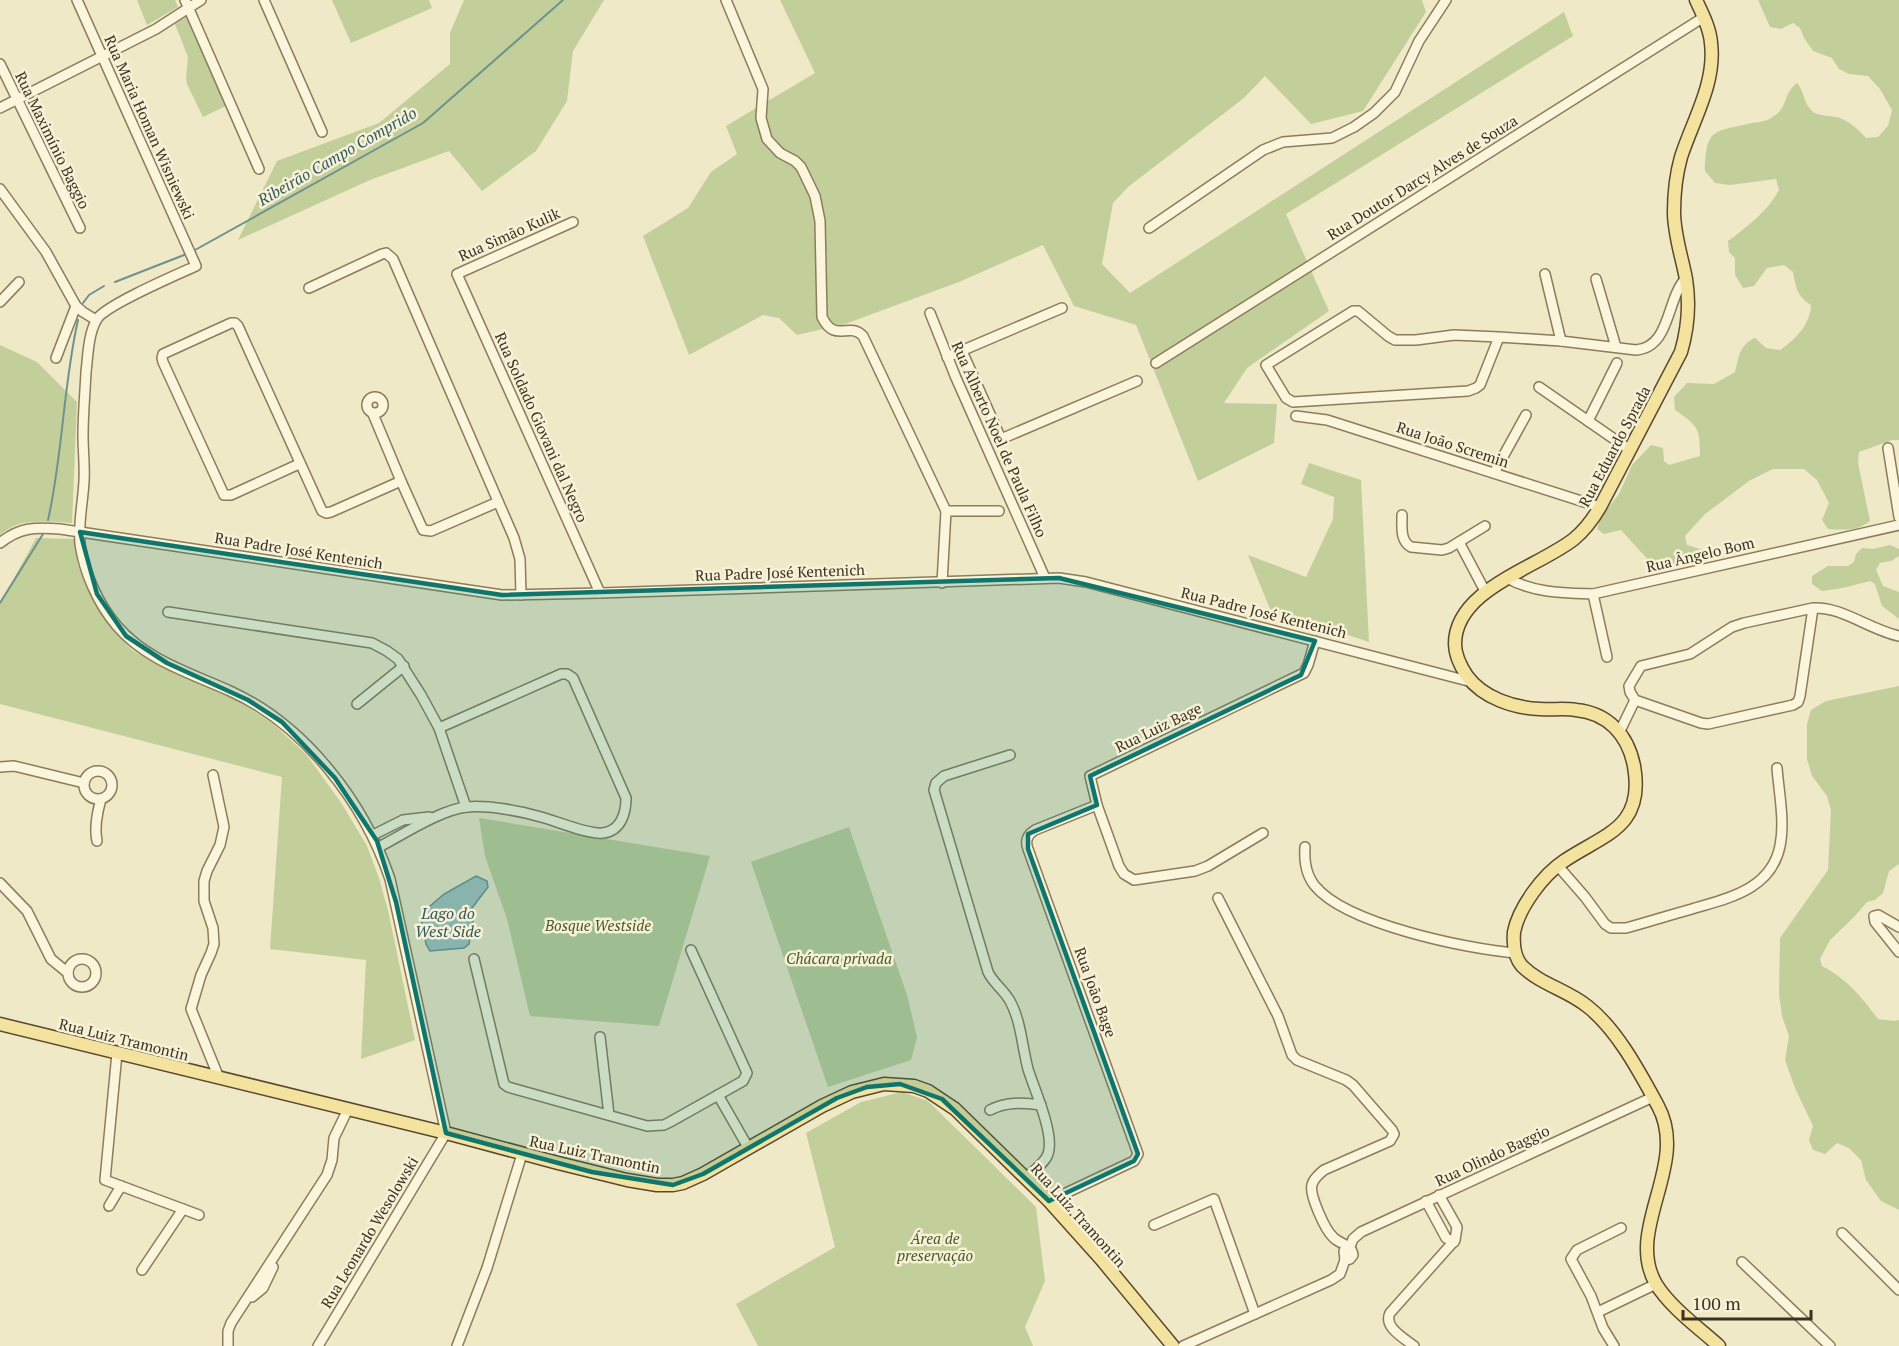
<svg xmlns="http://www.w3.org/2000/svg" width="1899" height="1346" font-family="'PT Serif',serif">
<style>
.green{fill:#c2cf9a}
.water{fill:#a8c3bf;stroke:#6e928e;stroke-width:1.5}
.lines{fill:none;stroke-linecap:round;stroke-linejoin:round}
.stream{stroke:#6e928e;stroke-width:2}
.minor-casing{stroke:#8c7c5c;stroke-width:12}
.major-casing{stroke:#5a4930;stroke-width:15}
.minor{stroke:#faf5db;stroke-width:9}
.major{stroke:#f3e39f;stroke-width:12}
.marked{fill:#0f766e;fill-opacity:0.2;stroke:#0f766e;stroke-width:4.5;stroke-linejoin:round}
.labels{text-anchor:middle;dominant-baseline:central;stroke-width:5;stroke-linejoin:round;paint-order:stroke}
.street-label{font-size:15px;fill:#3c3120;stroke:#f7f2d7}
.park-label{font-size:15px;font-style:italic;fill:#465926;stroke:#f7f2d7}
.water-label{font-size:16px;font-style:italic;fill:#2f595c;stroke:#f7f2d7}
</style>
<rect width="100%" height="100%" fill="#f0e9c7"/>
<!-- green -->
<g class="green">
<path d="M 137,0 L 175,0 L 178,7 L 147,25 Z"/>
<path d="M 332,0 L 429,0 L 432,8 L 351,43 Z"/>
<path d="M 464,0 L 604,0 L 573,51 L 567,101 L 536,151 L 482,191 L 449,151 L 370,180 L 238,240 L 277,161 L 379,123 L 450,64 L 450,33 Z"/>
<path d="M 780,0 L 1422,0 L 1426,12 L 1363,111 L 1311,124 L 1265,76 L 1244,98 L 1128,187 L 1113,203 L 1102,264 L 1130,293 L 1564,12 L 1573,36 L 1286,214 L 1329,311 L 1247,368 L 1224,403 L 1277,404 L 1274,443 L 1198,481 L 1136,325 L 1074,306 L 1043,245 L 959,282 L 845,324 L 797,335 L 779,318 L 763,315 L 689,355 L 643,236 L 688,208 L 711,172 L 737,154 L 726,126 L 815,73 Z"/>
<path d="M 1758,0 L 1899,0 L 1899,440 L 1892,440 L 1859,452 L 1858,463 L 1870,521 C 1858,531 1844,530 1828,529 L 1822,520 L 1829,503 L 1817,480 L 1804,469 L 1773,469 L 1749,481 L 1705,514 L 1685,536 L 1687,545 L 1713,553 L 1714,557 L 1664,569 L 1651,563 L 1621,530 L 1604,534 L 1597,529 L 1601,517 L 1619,494 L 1632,465 L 1651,445 L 1663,448 L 1664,461 L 1669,465 L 1700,456 C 1700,427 1698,426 1675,410 L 1674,397 L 1687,383 L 1714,384 L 1735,372 C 1739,357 1739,345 1755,338 L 1766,348 L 1780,350 C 1796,339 1810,325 1811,305 C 1797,296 1796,288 1793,272 L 1784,265 L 1767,268 L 1754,286 L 1743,288 L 1735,275 L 1735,258 L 1729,252 L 1728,241 C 1748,226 1767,212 1779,190 L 1776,179 L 1730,185 L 1715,183 L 1705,171 C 1706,127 1714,132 1752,123 C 1760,122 1768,121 1774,116 C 1789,106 1782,95 1797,83 C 1805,92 1803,103 1812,111 C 1819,117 1831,115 1840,118 C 1850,122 1859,130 1866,138 L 1878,137 L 1888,126 L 1892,110 L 1880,89 L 1868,76 L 1849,74 L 1839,69 L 1832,58 L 1813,51 L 1804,38 L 1800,28 L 1793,23 L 1781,29 L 1770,27 Z"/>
<path d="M 186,17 L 226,106 L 203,117 L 187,84 L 186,78 L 188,57 L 175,24 Z"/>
<path d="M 0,345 L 37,362 L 77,402 L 72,523 C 47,522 20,517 0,535 Z"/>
<path d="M 1309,463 L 1361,480 L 1369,642 L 1270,609 L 1248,555 L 1306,577 L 1333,519 L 1334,497 L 1301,484 Z"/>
<path d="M 36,538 L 75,539 L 78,565 L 91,596 L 110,626 L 132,650 L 151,661 L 237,700 L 272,723 L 306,754 L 342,804 L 367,846 L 379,878 L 388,910 L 415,1040 L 361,1059 L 366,960 L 270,949 L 282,777 L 0,704 L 0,604 Z"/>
<path d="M 1890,545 L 1899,549 L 1899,556 L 1891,561 L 1880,563 L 1876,570 L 1883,586 L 1899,592 L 1899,619 L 1882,606 L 1875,584 L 1870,581 L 1843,588 L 1822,591 L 1812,584 L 1812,576 L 1828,566 L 1848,566 L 1854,562 L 1856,554 L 1862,548 L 1873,549 Z"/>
<path d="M 1899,686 L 1899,864 L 1889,871 L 1883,893 L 1875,900 L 1867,902 L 1854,917 L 1830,940 L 1820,959 L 1822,966 C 1848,980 1861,996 1878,1019 L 1895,1021 L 1899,1020 L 1899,1210 L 1881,1201 L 1866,1180 L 1861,1160 L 1849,1148 L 1837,1143 L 1825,1154 L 1813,1150 L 1809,1140 L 1813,1126 L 1795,1088 L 1785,1060 L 1789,1036 L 1782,1016 L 1779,994 L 1780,938 L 1828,870 L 1831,810 L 1827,796 L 1812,776 L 1807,759 L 1807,724 L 1811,710 L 1826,701 Z"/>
<path d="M 479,818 L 710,856 L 659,1026 L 530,1016 L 507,919 L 485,856 Z"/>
<path d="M 849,827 L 907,995 L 917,1037 L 911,1060 L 828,1087 L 751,862 Z"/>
<path d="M 902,1092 L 928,1101 L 1036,1207 L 1045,1281 L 1025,1327 L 1033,1346 L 758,1346 L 736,1304 L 835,1247 L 806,1133 L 861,1102 Z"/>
</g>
<!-- water -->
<path class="water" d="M 476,876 L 487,881 L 488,887 L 472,908 L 474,914 L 469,944 L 464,948 L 430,951 L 426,944 L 421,919 L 422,913 L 444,894 Z"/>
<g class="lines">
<!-- stream -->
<g class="stream">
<path d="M 195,250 L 423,123 L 563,0"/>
<path d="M 115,282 L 184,255"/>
<path d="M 83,303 L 89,295 L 104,286"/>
<path d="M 48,520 C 63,454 63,386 78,320"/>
<path d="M 0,603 L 43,534"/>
</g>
<!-- minor casing -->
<g class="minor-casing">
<g id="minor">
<path d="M 77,0 L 196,266 C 176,275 106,305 97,319 C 88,334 88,356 86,372 C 85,393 83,415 83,436 C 83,451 85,466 84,481 C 83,502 78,523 80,544 C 84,572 98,604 117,626 C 146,660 190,673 230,691 C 305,725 364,802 390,879 L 446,1133 L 318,1346"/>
<path d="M 185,0 L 259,169"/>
<path d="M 264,0 L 322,132"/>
<path d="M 726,0 L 763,89 L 761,118 L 767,139 L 780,153 L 795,161 L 801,167 L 815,196 L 820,221 L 822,317 C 835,344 849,321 863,336 L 946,511 L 942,583"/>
<path d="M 0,64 L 80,228"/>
<path d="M 0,108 L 156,29 L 201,0"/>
<path d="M 0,189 L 46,252 L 76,306 L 83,312 L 96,320"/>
<path d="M 573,222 L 457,274 L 600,593"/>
<path d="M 1149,228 L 1263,150 L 1283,142 L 1332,138 L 1354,127 L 1374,113 L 1395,92 L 1419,41 L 1446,0"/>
<path d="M 1545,274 L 1561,341"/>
<path d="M 1596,279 L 1616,347"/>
<path d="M 309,288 L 382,254 L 386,253 L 393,259 L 514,538 L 520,559 L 521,595"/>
<path d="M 0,302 L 19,282"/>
<path d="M 930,313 L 956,378 L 1045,578"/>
<path d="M 1499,337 L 1454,335 L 1416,340 L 1395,340 L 1388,336 L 1358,311 L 1353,311 L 1266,365 L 1286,398 L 1293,402 L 1468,391 L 1476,388 L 1480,385 L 1499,337 L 1561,341 L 1636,350 C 1671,347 1666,299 1686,278"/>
<path d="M 962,351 L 1001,439 L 1137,381"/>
<path d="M 947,357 L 1062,308"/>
<path d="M 56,358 L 76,306"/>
<path d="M 1156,363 L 1704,17"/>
<path d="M 1539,387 L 1630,450"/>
<circle cx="375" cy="405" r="8"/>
<path d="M 373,414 L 401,481 L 423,530 L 431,531 L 498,502"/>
<path d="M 1296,416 L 1327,420 L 1600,507"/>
<path d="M 1588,421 L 1617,363"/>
<path d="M 1888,448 L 1899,517"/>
<path d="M 299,464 L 231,495 L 224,495 L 163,362 L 162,358 L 163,354 L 231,323 L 235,323 L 238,326 L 322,511 L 326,513 L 331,512 L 401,481"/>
<path d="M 1494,473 L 1526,415"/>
<path d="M 946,511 L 999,511"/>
<path d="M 1402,515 C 1402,527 1400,541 1411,547 L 1442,550 L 1449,548 L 1485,526"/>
<path d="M 1459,542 L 1486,593"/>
<path d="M 0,543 C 20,527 35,527 60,529 L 502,595 L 600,593 L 1059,578 L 1086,582 L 1472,682"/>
<path d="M 1507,578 C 1534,593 1563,593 1593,594 L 1899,525"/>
<path d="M 1593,594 L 1607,657"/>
<path d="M 1813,608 L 1800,696 L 1798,702 L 1793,705 L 1708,724 L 1701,723 L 1635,700 L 1630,692 L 1629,686 L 1641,666 L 1690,654 L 1732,627 L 1744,623 L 1813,608 C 1841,606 1870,630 1899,636"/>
<path d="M 168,612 L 372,643 L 387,651 L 398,659 L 421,695 L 439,728 L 466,807"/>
<path d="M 357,704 L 404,666"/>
<path d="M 1620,731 L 1635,700"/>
<path d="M 1010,755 L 944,776 L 936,783 L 934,790 L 988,972 C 993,983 1004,990 1010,1001 C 1021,1021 1022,1046 1028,1069 C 1034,1089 1055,1134 1048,1154 C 1045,1163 1033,1171 1026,1178"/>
<path d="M 0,767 L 14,766 L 84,783"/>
<circle cx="98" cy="785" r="14"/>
<path d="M 213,775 L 224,827 L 220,845 L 207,871 L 204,881 L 204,901 L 213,928 L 214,944 L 211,953 L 201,975 L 191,1009 L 219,1078"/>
<path d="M 1097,805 L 1119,866 L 1124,874 L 1134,880 L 1195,871 L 1208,866 L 1263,833"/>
<path d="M 373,835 L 403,820 L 429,817"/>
<path d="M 97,841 C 94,827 97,813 101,799"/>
<path d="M 379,847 C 402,835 442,809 467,807 C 488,805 521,811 541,817 C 556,821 589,835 603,833 C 621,831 626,813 626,798 L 573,678 L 567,674 L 561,674 L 439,728"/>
<path d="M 1305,847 C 1304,861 1306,875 1315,886 C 1346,924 1467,949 1515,953"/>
<path d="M 1558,866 L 1585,897 L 1605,924 L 1611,928 L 1626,928 C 1648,922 1670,915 1692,909 C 1728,898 1771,890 1780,846 C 1785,822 1779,793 1777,768"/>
<path d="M 0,883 L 27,911 L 51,959 L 68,973"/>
<path d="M 1218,898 L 1278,1016 L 1292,1055 L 1297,1060 L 1346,1080 L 1353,1085 L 1392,1130 L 1394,1134 L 1390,1141 L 1324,1170 C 1319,1174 1313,1179 1312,1185 C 1309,1194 1325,1230 1333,1237 C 1340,1245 1351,1243 1353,1255 L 1350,1259 L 1345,1260"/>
<path d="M 1899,927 L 1878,915 L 1874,916 L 1875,922 L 1899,952"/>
<circle cx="82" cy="973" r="14"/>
<path d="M 474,959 L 504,1084 L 508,1087 L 647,1126 L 664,1125 L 670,1122 L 743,1081 L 747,1073 L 691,950"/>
<path d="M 600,1037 L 609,1115"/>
<path d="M 117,1053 L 105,1180 L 199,1215"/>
<path d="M 718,1095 L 749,1149"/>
<path d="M 990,1110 C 1007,1101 1022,1103 1041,1105"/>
<path d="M 1049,1201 L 1134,1161 L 1138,1154 L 1028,849 C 1025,841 1027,835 1035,830 L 1097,805 L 1090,776 L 1304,673 L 1308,665 L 1315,641"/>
<path d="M 1426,1201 L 1446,1238 L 1454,1242"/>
<path d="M 109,1206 L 121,1186"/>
<path d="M 1154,1225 L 1214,1199 L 1255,1314"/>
<path d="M 1842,1233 L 1899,1290"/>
<path d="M 1345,1260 L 1344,1251 L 1350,1247 L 1353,1239 L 1361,1232 L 1653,1097"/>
<path d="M 1742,1262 L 1830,1346"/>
<path d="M 142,1270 L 183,1209"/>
<path d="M 252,1297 L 263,1288 L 273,1267"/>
<path d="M 1598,1312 L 1656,1284"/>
<path d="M 228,1346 L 228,1331 L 231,1323 L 327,1175 L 332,1160 L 334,1138 L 348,1109"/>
<path d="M 457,1346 L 487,1268 L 522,1154"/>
<path d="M 1183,1346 L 1331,1280 L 1340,1274 L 1345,1260"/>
<path d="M 1414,1346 C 1404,1338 1383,1327 1390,1313 L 1455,1240 L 1457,1227 L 1439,1195"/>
<path d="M 1614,1346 L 1603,1328 L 1591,1296 L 1571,1259 L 1577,1250 L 1621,1228"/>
</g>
</g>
<!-- major casing -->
<g class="major-casing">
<g id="major">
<path d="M 1696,0 C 1702,13 1710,28 1711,43 C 1716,83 1693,120 1681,157 C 1676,175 1674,193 1674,212 C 1674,235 1682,257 1686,279 C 1690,304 1688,328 1681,352 L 1600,507 C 1593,519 1585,530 1574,539 C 1539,567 1455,589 1455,644 C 1455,655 1461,667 1467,676 C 1483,698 1514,708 1540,709 C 1552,710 1564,708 1576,710 C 1608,713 1628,735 1634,766 C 1645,828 1604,834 1564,861 C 1543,875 1519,907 1514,932 C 1513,944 1514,957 1522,966 C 1540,984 1567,990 1587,1006 C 1617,1029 1640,1073 1658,1106 C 1690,1165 1624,1229 1656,1284 C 1670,1307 1699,1328 1719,1346"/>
<path d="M 0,1024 L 446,1133 L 558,1163 L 627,1180 L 657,1185 L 673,1185 L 683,1183 L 703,1174 L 822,1106 L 852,1092 L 884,1084 L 914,1086 L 928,1091 L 955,1109 L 1049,1201 L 1101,1259 L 1173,1346"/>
</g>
</g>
<!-- minor -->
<use href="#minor" class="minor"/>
<!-- major -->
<use href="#major" class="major"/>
</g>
<!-- marked area -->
<path class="marked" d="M 80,532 L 502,595 L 1059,578 L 1315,641 L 1301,675 L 1090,776 L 1097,805 L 1028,834 L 1028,849 L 1138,1154 L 1134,1161 L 1049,1201 L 942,1099 L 900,1084 L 867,1087 L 837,1098 L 703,1174 L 673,1185 L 592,1172 L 446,1133 L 396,902 L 377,841 L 335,778 L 282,722 L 248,700 L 167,663 L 126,636 L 97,594 Z"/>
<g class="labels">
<!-- street labels -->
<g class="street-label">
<text transform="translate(150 127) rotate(66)">Rua Maria Homan Wisniewski</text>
<text transform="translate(53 140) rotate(64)">Rua Maximínio Baggio</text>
<text transform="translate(1422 177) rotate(-32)">Rua Doutor Darcy Alves de Souza</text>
<text transform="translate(509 234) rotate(-24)">Rua Simão Kulik</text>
<text transform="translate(542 427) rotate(66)">Rua Soldado Giovani dal Negro</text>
<text transform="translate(1000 439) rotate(66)">Rua Alberto Noel de Paula Filho</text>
<text transform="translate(1453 444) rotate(18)">Rua João Scremin</text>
<text transform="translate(1614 446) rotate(-62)">Rua Eduardo Sprada</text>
<text transform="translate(299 550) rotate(9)">Rua Padre José Kentenich</text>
<text transform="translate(1700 554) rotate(-13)">Rua Ângelo Bom</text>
<text transform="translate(780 572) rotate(-2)">Rua Padre José Kentenich</text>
<text transform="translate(1264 612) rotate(14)">Rua Padre José Kentenich</text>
<text transform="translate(1158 727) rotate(-26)">Rua Luiz Bage</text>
<text transform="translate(1096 992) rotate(70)">Rua João Bage</text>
<text transform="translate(124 1039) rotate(14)">Rua Luiz Tramontin</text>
<text transform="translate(595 1154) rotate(12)">Rua Luiz Tramontin</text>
<text transform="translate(1492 1155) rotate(-25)">Rua Olindo Baggio</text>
<text transform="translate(1079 1215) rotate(48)">Rua Luiz Tramontin</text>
<text transform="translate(369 1232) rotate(-59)">Rua Leonardo Wesolowski</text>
</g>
<!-- park labels -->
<g class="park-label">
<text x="598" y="925">Bosque Westside</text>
<text x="839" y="958">Chácara privada</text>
<text x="935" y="1238">Área de<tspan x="935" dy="17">preservação</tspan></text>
</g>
<!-- water labels -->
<g class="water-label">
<text transform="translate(337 156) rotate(-30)">Ribeirão Campo Comprido</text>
<text x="448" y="913">Lago do<tspan x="448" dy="18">West Side</tspan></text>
</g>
</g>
<!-- scale -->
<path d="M1683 1310v9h128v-9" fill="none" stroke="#3c3120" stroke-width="3"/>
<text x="1692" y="1310" font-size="18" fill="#3c3120" stroke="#f7f2d7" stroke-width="4.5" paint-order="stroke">100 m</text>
</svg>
